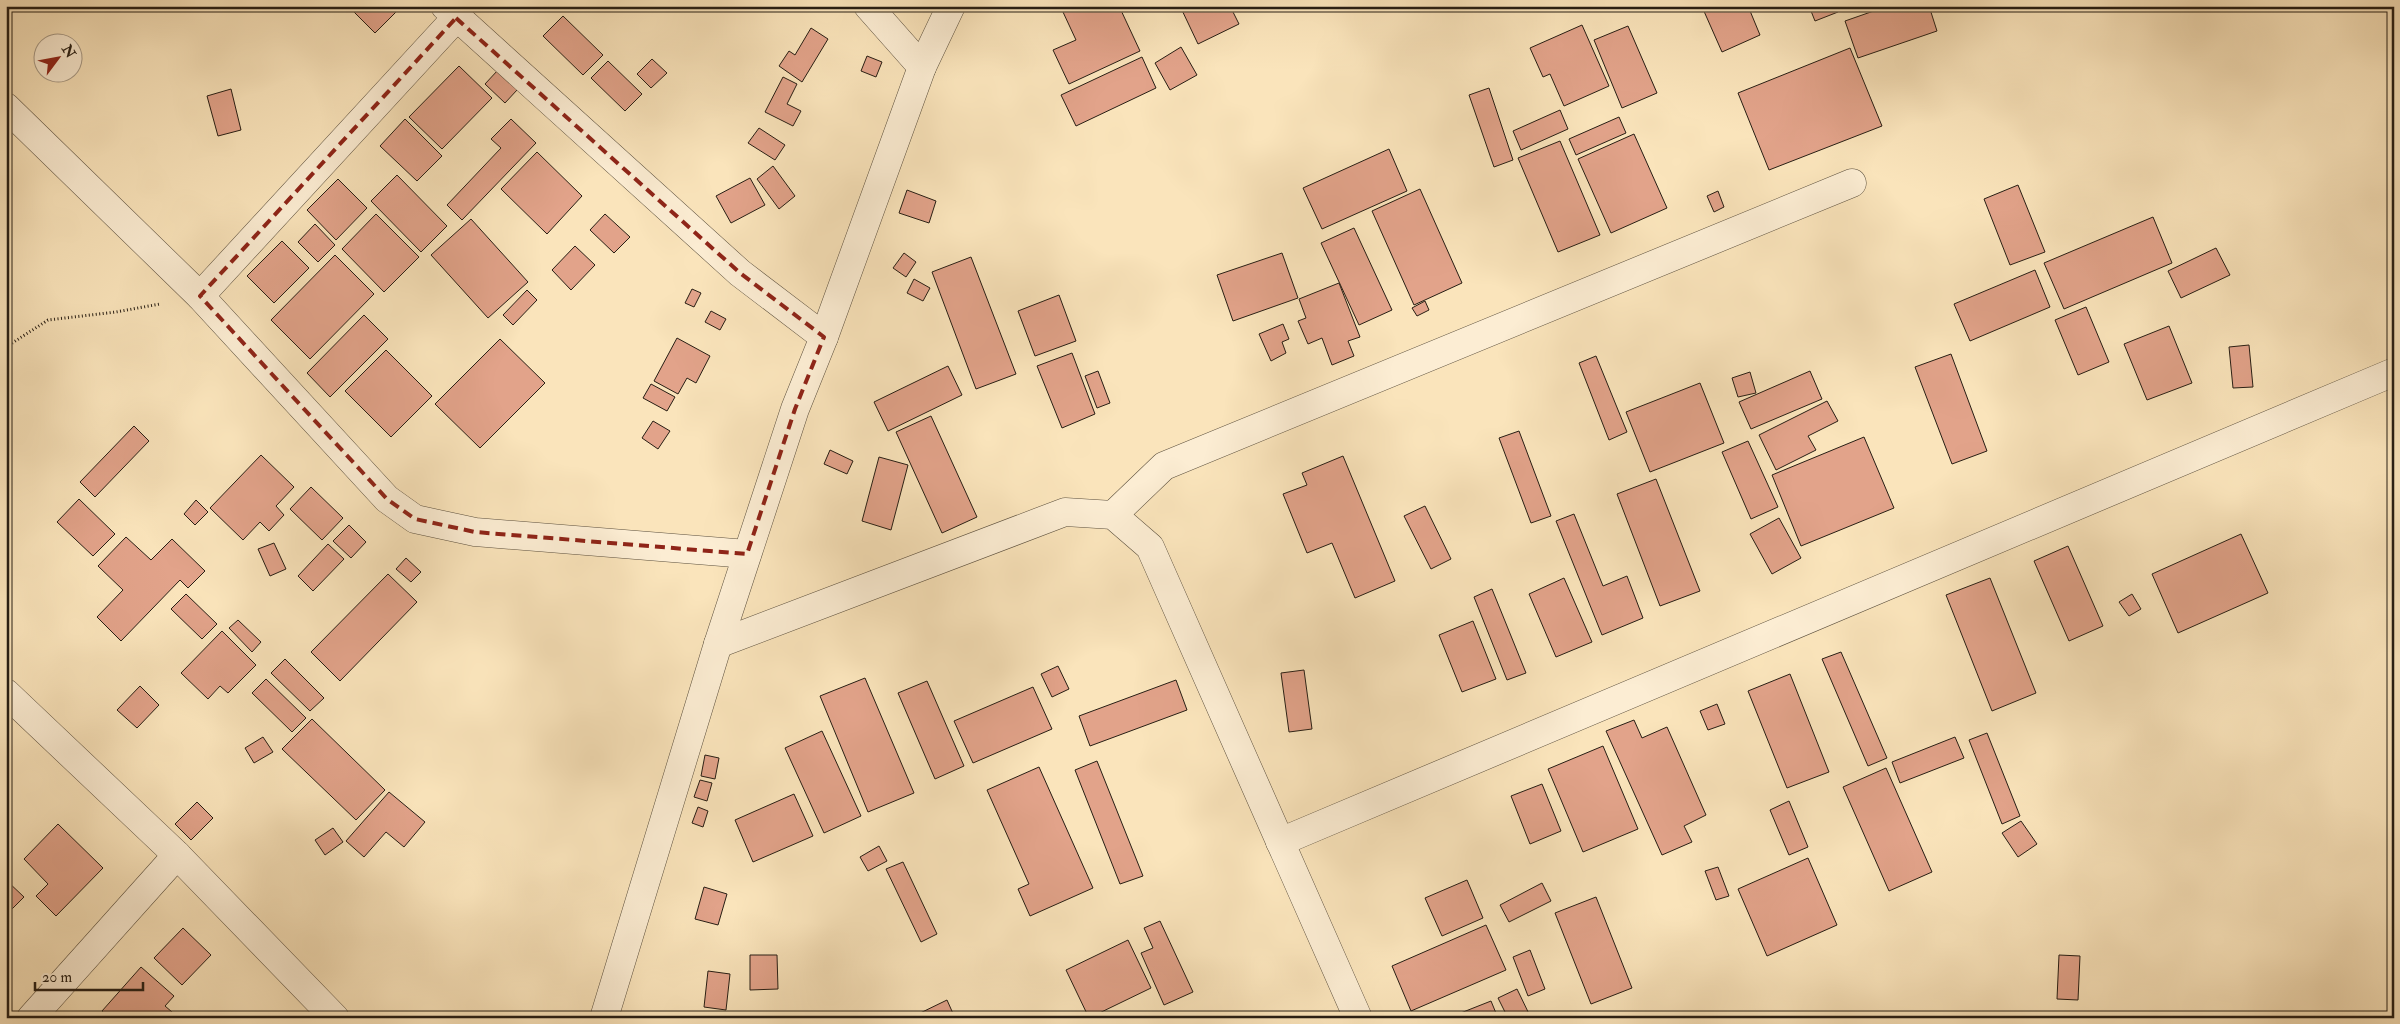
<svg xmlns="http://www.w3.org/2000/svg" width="2400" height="1024" font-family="'IM FELL Double Pica',serif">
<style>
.building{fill:#e2a38a;stroke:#271e14}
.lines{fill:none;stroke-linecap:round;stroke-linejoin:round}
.minor-casing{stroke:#5c503e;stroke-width:29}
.tertiary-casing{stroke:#5c503e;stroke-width:29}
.path{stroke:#271e14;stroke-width:3;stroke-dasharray:1 2.5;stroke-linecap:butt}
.minor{stroke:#fcedd3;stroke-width:28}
.tertiary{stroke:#fcedd3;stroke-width:28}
.marked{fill:none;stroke:#8f2418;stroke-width:4;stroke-dasharray:10 6;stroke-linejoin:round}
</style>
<rect width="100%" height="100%" fill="#fae4bb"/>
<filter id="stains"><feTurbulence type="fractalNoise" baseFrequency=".004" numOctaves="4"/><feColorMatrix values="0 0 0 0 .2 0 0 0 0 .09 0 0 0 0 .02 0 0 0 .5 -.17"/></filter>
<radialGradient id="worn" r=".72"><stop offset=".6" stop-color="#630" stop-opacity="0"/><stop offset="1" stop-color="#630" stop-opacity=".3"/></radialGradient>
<!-- building -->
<g class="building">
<path d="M 348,6 L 398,6 L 400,8 L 375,33 Z"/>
<path d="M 1076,6 L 1119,6 L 1140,51 L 1069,84 L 1053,50 L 1076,40 L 1063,12 Z"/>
<path d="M 1180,6 L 1230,6 L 1239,24 L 1198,44 Z"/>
<path d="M 1709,6 L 1748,6 L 1760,35 L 1722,52 L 1703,9 Z"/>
<path d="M 1809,6 L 1835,6 L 1838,12 L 1815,21 Z"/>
<path d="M 1888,6 L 1929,6 L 1937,31 L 1858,58 L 1845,21 Z"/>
<path d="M 563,16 L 603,55 L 583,75 L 543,36 Z"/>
<path d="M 1582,25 L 1609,86 L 1564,106 L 1550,74 L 1543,77 L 1530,48 Z"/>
<path d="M 1628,26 L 1657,93 L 1622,108 L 1594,40 Z"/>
<path d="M 811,28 L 828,39 L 802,82 L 779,66 L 789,51 L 795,55 Z"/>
<path d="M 1181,47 L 1197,75 L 1170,90 L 1155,63 Z"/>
<path d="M 1850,48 L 1882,126 L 1769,170 L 1738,93 Z"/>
<path d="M 867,56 L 882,62 L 876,77 L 861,71 Z"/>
<path d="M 1142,57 L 1156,88 L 1076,126 L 1061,95 Z"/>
<path d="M 652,59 L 667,73 L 651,88 L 637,74 Z"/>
<path d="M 608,61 L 642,94 L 625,111 L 591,78 Z"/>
<path d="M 459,66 L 492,98 L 442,149 L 409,117 Z"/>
<path d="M 498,70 L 517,90 L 505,103 L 485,84 Z"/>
<path d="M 783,77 L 797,84 L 787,104 L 801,111 L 793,126 L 765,112 Z"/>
<path d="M 1489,88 L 1513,160 L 1494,167 L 1469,95 Z"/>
<path d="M 231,89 L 241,130 L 218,136 L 207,96 Z"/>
<path d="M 1560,110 L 1568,129 L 1521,150 L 1513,131 Z"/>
<path d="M 1619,117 L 1626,133 L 1576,155 L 1569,139 Z"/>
<path d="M 405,119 L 442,156 L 417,181 L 380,146 Z"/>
<path d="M 511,119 L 536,143 L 462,220 L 447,205 L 501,148 L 491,139 Z"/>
<path d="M 759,128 L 785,145 L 775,160 L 748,143 Z"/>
<path d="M 1634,134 L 1667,208 L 1611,233 L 1578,159 Z"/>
<path d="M 1560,141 L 1600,235 L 1558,252 L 1518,158 Z"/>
<path d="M 1389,149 L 1407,191 L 1322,229 L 1303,188 Z"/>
<path d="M 537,152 L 582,196 L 547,234 L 501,189 Z"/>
<path d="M 773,166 L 795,196 L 779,209 L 757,179 Z"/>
<path d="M 397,175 L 447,226 L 421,252 L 371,201 Z"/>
<path d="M 750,178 L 765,205 L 731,223 L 716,196 Z"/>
<path d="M 338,179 L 367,208 L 336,240 L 307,210 Z"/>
<path d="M 2018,185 L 2045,252 L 2010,265 L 1984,199 Z"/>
<path d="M 1420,189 L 1462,283 L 1414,305 L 1372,211 Z"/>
<path d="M 907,190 L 936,201 L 929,223 L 899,213 Z"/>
<path d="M 1718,191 L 1724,207 L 1714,212 L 1707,196 Z"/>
<path d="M 376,214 L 419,257 L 384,292 L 342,249 Z"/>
<path d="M 605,214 L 630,237 L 614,253 L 590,230 Z"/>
<path d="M 2153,217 L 2172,263 L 2064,309 L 2044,263 Z"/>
<path d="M 471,219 L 528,282 L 488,318 L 431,255 Z"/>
<path d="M 315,224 L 335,245 L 318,262 L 298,242 Z"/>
<path d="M 1354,228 L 1392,310 L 1359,325 L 1321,243 Z"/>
<path d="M 282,241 L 309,268 L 274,303 L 247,276 Z"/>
<path d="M 575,246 L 595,265 L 571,290 L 552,270 Z"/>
<path d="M 2216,248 L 2230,275 L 2181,298 L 2168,271 Z"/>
<path d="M 904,253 L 916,262 L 906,277 L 893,268 Z"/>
<path d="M 1282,253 L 1298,298 L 1233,321 L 1217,275 Z"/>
<path d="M 335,255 L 374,294 L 310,359 L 271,320 Z"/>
<path d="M 971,257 L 1016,374 L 976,389 L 932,272 Z"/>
<path d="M 2035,270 L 2050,307 L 1970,341 L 1954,304 Z"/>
<path d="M 914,279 L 930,288 L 923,301 L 907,293 Z"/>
<path d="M 1339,283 L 1360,337 L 1348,341 L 1354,356 L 1332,365 L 1322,338 L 1308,344 L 1298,321 L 1306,318 L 1299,299 Z"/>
<path d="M 692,289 L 701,293 L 694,307 L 685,303 Z"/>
<path d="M 527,290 L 537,300 L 513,325 L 503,315 Z"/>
<path d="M 1059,295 L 1076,341 L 1035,356 L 1018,311 Z"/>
<path d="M 1425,301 L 1429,310 L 1417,316 L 1412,308 Z"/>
<path d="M 2086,307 L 2109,362 L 2078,375 L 2055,320 Z"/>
<path d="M 711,311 L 726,319 L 720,330 L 705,322 Z"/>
<path d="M 364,315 L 388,339 L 330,397 L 307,373 Z"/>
<path d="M 1283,324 L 1289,339 L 1282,342 L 1286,353 L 1271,361 L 1259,334 Z"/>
<path d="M 2169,326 L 2192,383 L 2147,400 L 2124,344 Z"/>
<path d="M 677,338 L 710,356 L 696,383 L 687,378 L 678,394 L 654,381 Z"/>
<path d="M 500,339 L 545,383 L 480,448 L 435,404 Z"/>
<path d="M 2249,345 L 2253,387 L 2233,388 L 2229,347 Z"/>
<path d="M 386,350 L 432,396 L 391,437 L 345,391 Z"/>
<path d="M 1072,353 L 1095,414 L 1062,428 L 1037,366 Z"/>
<path d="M 1951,354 L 1987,451 L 1952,464 L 1915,367 Z"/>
<path d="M 1596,356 L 1627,432 L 1609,440 L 1579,363 Z"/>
<path d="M 948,366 L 962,395 L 888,431 L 874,402 Z"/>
<path d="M 1098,371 L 1110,403 L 1097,408 L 1085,376 Z"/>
<path d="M 1810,371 L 1822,399 L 1751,429 L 1739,402 Z"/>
<path d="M 1750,372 L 1756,393 L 1738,397 L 1732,378 Z"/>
<path d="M 1700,383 L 1724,443 L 1650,472 L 1626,412 Z"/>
<path d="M 651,384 L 675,397 L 667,411 L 643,398 Z"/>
<path d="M 1827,401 L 1838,421 L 1808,436 L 1816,450 L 1776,470 L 1759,435 Z"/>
<path d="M 931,416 L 977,517 L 942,533 L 896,432 Z"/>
<path d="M 653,421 L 670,431 L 658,449 L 642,438 Z"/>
<path d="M 134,426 L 149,441 L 95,497 L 80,482 Z"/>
<path d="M 1519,431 L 1551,516 L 1531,523 L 1499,438 Z"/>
<path d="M 1864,437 L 1894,508 L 1801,546 L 1772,475 Z"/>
<path d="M 1748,441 L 1778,507 L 1751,519 L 1722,452 Z"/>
<path d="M 830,450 L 853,461 L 847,474 L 824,464 Z"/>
<path d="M 261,455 L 294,487 L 276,506 L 284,515 L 269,531 L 260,522 L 243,540 L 210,508 Z"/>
<path d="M 1343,456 L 1395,581 L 1355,598 L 1332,543 L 1307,553 L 1283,494 L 1307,485 L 1302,473 Z"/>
<path d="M 879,457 L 908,465 L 891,530 L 862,521 Z"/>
<path d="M 1656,479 L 1700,591 L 1660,606 L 1617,494 Z"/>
<path d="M 311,487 L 343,518 L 322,540 L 290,509 Z"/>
<path d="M 79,499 L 115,534 L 93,556 L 57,522 Z"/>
<path d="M 196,500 L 208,512 L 195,525 L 184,514 Z"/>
<path d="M 1425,506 L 1451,559 L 1431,569 L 1404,516 Z"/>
<path d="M 1574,514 L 1603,586 L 1627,576 L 1643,618 L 1602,635 L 1556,521 Z"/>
<path d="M 1779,518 L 1801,558 L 1772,574 L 1750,534 Z"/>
<path d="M 349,525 L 366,542 L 351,558 L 333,541 Z"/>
<path d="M 2241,534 L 2268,593 L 2178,633 L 2152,574 Z"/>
<path d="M 126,537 L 151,560 L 172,539 L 205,571 L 188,588 L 180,580 L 121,641 L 97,617 L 123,590 L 98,566 Z"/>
<path d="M 274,543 L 286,569 L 270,576 L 258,549 Z"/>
<path d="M 328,544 L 344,559 L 313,591 L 298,576 Z"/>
<path d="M 2068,546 L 2103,626 L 2069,641 L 2034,561 Z"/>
<path d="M 406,558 L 421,572 L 411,582 L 396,569 Z"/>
<path d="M 388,574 L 417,602 L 340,681 L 311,652 Z"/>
<path d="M 1564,578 L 1592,642 L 1556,657 L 1529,594 Z"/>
<path d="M 1990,578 L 2036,693 L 1992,711 L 1946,595 Z"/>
<path d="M 1492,589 L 1526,673 L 1507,680 L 1474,597 Z"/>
<path d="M 186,594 L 217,624 L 202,639 L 171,609 Z"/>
<path d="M 2132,594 L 2141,609 L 2129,616 L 2119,602 Z"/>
<path d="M 238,620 L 261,642 L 252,652 L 229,628 Z"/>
<path d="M 1473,621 L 1496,679 L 1462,692 L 1439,635 Z"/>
<path d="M 222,631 L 256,665 L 228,693 L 220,686 L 208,699 L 181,673 Z"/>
<path d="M 1841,652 L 1887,758 L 1868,766 L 1822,659 Z"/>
<path d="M 285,659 L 324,698 L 310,711 L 271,673 Z"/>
<path d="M 1058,666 L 1069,689 L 1052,697 L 1041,674 Z"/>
<path d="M 1304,670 L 1312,729 L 1289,732 L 1281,673 Z"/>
<path d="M 1790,674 L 1829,772 L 1787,788 L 1748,691 Z"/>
<path d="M 865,678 L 914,793 L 868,812 L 820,696 Z"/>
<path d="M 266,679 L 306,718 L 292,732 L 252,693 Z"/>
<path d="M 1176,680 L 1187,710 L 1090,746 L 1079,716 Z"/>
<path d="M 927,681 L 964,766 L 935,779 L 898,693 Z"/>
<path d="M 140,686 L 159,705 L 137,728 L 117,710 Z"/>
<path d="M 1033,687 L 1052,729 L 973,763 L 954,721 Z"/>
<path d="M 1717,704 L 1725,724 L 1708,730 L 1700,711 Z"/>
<path d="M 312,719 L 385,790 L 356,820 L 282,749 Z"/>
<path d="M 1634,720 L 1642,738 L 1667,727 L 1706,815 L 1684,826 L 1692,842 L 1662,855 L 1606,731 Z"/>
<path d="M 822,731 L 861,816 L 824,833 L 785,748 Z"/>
<path d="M 1987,733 L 2020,816 L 2002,824 L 1969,740 Z"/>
<path d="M 263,737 L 273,752 L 254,763 L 245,748 Z"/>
<path d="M 1955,737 L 1964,758 L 1900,783 L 1892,762 Z"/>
<path d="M 1603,746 L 1638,829 L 1583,852 L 1548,769 Z"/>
<path d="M 705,755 L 719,758 L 715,779 L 701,776 Z"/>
<path d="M 1097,761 L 1143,876 L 1120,884 L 1075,770 Z"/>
<path d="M 1039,767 L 1093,888 L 1030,916 L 1018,889 L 1029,884 L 987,790 Z"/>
<path d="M 1886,768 L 1932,872 L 1889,891 L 1843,787 Z"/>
<path d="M 700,780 L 712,783 L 707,801 L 694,797 Z"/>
<path d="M 1542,784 L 1561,831 L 1530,844 L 1511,796 Z"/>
<path d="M 389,792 L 425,822 L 404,847 L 386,832 L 364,857 L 346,841 Z"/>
<path d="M 794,794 L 813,836 L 753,862 L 735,820 Z"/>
<path d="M 1789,801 L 1808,847 L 1789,855 L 1770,810 Z"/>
<path d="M 197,802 L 213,818 L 191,840 L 175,824 Z"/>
<path d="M 698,807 L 708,811 L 703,827 L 692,823 Z"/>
<path d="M 2021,821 L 2037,844 L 2018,857 L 2002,833 Z"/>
<path d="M 58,824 L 103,868 L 56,916 L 36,896 L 48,884 L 24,859 Z"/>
<path d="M 333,828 L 343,842 L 325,855 L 315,840 Z"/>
<path d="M 879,846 L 887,861 L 868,871 L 860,857 Z"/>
<path d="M 1808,858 L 1837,925 L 1767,956 L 1738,889 Z"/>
<path d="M 903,862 L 937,934 L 921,942 L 886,869 Z"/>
<path d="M 1718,867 L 1729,896 L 1716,900 L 1705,871 Z"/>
<path d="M 6,880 L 24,897 L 10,911 L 6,908 Z"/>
<path d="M 1467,880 L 1483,918 L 1442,936 L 1425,898 Z"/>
<path d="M 1542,883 L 1551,901 L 1509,922 L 1500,905 Z"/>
<path d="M 704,887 L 727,894 L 718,925 L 695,919 Z"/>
<path d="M 1596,897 L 1632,988 L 1591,1004 L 1555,913 Z"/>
<path d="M 1160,921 L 1193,992 L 1164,1005 L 1141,953 L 1153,948 L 1144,928 Z"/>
<path d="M 1486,925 L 1506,970 L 1411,1011 L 1392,966 Z"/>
<path d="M 183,928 L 211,955 L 182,985 L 154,958 Z"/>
<path d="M 1128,940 L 1151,988 L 1089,1018 L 1066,970 Z"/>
<path d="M 1530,950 L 1545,989 L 1528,996 L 1513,957 Z"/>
<path d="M 750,955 L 777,955 L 778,989 L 750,990 Z"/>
<path d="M 2059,955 L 2080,956 L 2078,1000 L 2057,999 Z"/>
<path d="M 141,967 L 174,996 L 165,1006 L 179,1018 L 109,1018 L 102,1011 Z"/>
<path d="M 708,971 L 730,974 L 726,1010 L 704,1007 Z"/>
<path d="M 1517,989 L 1531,1018 L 1508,1018 L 1498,998 Z"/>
<path d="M 947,1000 L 955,1018 L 913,1018 L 912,1017 Z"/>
<path d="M 1491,1001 L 1498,1018 L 1448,1018 Z"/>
</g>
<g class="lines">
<!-- minor casing -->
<g class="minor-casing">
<g id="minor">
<path d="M 445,6 L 740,273 L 824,337"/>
<path d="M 868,6 L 922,67"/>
<path d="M 6,107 L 200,296 L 387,499 L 415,519 L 475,532 L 747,554"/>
<path d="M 200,296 L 456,18"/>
<path d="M 1113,515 L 1164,466 L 1852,183"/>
<path d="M 718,644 L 1065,512 L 1113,515 L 1150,547 L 1358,1018"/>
<path d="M 6,693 L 177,855 L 335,1018"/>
<path d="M 1280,842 L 2394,372"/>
<path d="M 31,1018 L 177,855"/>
</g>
</g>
<!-- tertiary casing -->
<g class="tertiary-casing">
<path id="tertiary" d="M 604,1018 L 718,644 L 795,409 L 824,337 L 922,67 L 951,6"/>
</g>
<!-- path -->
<path class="path" d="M 6,347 L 48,320 L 116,312 L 160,304"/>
<!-- minor -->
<use href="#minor" class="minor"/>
<!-- tertiary -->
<use href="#tertiary" class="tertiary"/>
</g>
<!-- marked area -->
<path class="marked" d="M 456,18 L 740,273 L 824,337 L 795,409 L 747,554 L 475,532 L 415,519 L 387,499 L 200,296 Z"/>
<!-- margin -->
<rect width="2400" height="1024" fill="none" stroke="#fae4bb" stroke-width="25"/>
<rect x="8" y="8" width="2385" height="1009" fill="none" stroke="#271e14" stroke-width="2.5"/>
<rect x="12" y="12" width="2375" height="999" fill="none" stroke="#271e14"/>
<!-- north arrow -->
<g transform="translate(58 58) rotate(58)"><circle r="24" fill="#fcedd3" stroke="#a79a87"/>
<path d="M0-4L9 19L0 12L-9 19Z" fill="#8f2418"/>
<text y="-8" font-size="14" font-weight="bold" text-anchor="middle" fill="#271e14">N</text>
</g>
<!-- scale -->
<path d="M35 982v8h108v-8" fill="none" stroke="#271e14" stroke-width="2.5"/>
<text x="42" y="982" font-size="15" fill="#271e14" stroke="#fcedd3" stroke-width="4" paint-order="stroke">20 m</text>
<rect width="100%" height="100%" filter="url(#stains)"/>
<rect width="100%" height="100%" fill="url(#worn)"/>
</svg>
